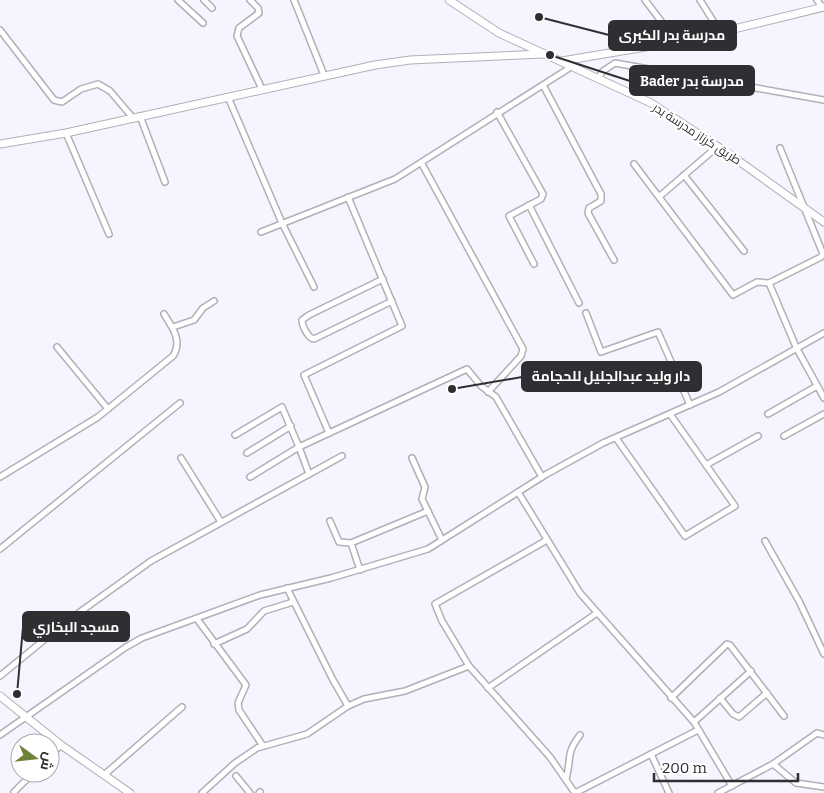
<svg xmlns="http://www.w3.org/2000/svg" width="824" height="793" font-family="Bitter,Cairo,serif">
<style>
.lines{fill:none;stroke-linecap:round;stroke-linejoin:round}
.street-casing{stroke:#afb0b8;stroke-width:8}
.secondary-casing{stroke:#afb0b8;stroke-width:9}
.street{stroke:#fff;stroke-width:5}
.secondary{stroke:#fff;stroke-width:7}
.labels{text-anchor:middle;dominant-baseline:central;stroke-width:5;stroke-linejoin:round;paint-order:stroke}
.street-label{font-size:12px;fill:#2f2f33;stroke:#fff}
.leader{fill:none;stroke:#2f2f33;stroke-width:2}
.callout-dot{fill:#2f2f33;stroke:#fff;stroke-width:2}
.callout{fill:#2f2f33;stroke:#2f2f33;stroke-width:2}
.callout-label{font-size:14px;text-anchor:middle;font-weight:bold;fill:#fff}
</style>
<rect width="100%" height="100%" fill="#f4f5fe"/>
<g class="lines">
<!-- street casing -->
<g class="street-casing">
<g id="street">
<path d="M 178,0 L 203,23"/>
<path d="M 204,0 L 212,8"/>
<path d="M 250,0 L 258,8 L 259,13 L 239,28 L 237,36 L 262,89"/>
<path d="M 294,0 L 324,75"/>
<path d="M 645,0 L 677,42"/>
<path d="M 700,0 L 720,32"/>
<path d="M 817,0 L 822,7"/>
<path d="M 0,30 L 54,100 L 62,102 L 81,89 L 98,84 L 110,91 L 133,118"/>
<path d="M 598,78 L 603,71 L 615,63 L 824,100"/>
<path d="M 543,85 L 601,194 L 601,201 L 589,208 L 588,213 L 614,260"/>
<path d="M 228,97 L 282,223 L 314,287"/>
<path d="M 497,112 L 543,194 L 541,199 L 509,216 L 534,264"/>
<path d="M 140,116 L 165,182"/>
<path d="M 66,133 L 109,234"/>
<path d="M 422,164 L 523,349 L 521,356 L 488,392"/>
<path d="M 634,164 L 733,295 L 757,282 L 769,283 L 821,257 L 823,254 L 780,148"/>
<path d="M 684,175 L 744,251"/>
<path d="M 660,196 L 718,146"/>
<path d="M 529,205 L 579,303"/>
<path d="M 261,232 L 395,179 L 571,67"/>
<path d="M 383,279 L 309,315 L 302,320 C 302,326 308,338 314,339 L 392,301"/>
<path d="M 769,283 L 796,347 L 824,398"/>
<path d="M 586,313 L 601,352 L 658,332 L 690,405"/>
<path d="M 173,327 L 194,320 L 203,308 L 214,301"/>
<path d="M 57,347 L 108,409"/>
<path d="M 768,414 L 817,386"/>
<path d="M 329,433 L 304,375 L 402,326 L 348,197"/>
<path d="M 235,435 L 282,407 L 299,447 L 250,477"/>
<path d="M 784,436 L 824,414"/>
<path d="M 616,438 L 685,536 L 735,506 L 670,414"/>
<path d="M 247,453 L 291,426"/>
<path d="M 181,458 L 221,522"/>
<path d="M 412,458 L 425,487 L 422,499 L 442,540"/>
<path d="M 706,465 L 758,436"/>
<path d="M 309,474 L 299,447 L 467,369 L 481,386 L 496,397 L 542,477"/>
<path d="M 0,477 L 98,417 L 173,356 C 183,341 172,327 164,314"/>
<path d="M 518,492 L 580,593 L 694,722 L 732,786"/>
<path d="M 330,521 L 339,542 L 351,543 L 360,570"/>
<path d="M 765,541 L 799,601 L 824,654"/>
<path d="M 351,543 L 428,511"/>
<path d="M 0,549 L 180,403"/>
<path d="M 287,588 L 333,680 L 348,706"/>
<path d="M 197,619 L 246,685 L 238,703 L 239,710 L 263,746"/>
<path d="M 214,644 L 247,629 L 264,611 L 293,602"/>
<path d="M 469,666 L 442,621 L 435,604 L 547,540"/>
<path d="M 0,676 L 66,622 L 151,561 L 342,456"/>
<path d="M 488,688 L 597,613"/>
<path d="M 671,698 L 727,644 L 730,645 L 784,716"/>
<path d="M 720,698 L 733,714 L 739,717 L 767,693"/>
<path d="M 694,722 L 751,671"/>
<path d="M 0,735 L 126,647 L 142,638 L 260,595 L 331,578 L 428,549 L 545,475 L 603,443 L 719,392 L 824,333"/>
<path d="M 651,754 L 669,793"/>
<path d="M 50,756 L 61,745"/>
<path d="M 773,764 L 796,783 L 824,787"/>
<path d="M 104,775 L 182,707"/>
<path d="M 236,776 L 250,793"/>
<path d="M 566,779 C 572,758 565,755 580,735"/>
<path d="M 14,792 L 33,773"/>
<path d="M 202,793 L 235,763 L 257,748 L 307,734 L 348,706 L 364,699 L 405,691 L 469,666 L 550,757 L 575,793"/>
<path d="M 259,793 L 260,792"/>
<path d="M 575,793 L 698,730"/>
<path d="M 718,793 L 773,764 L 817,733 L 824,735"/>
</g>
</g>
<!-- secondary casing -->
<g class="secondary-casing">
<g id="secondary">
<path d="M 449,0 L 499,33 L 651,103 L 729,154 L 824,222"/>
<path d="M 562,61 L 693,39 L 824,7"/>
<path d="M 0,144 L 66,133 L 375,65 L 410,60 L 543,54"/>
<path d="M 0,696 L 61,745 L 130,793"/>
</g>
</g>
<!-- street -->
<use href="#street" class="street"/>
<!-- secondary -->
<use href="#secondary" class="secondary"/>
</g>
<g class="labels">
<!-- street labels -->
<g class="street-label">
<text transform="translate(697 134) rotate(33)">طريق كرزاز مدرسة بدر</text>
</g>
</g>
<!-- callouts -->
<path class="leader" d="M539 17L609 35M550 55L630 81M452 389L522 377M17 694L23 627"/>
<g class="callout-dot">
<circle cx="539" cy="17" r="5"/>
<circle cx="550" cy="55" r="5"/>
<circle cx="452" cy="389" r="5"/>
<circle cx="17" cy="694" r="5"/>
</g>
<g class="callout">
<rect x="609" y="21" width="127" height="29" rx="5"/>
<rect x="630" y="66" width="124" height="29" rx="5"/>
<rect x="522" y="362" width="179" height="29" rx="5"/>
<rect x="23" y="612" width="106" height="29" rx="5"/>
</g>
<g class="callout-label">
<text x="672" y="40">مدرسة بدر الكبرى</text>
<text x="692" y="86">Bader مدرسة بدر</text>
<text x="611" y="381">دار وليد عبدالجليل للحجامة</text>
<text x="76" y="632">مسجد البخاري</text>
</g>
<!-- north arrow -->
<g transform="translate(35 758) rotate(105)"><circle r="24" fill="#ffffff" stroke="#acacad"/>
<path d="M0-4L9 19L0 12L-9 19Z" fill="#6d8335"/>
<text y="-8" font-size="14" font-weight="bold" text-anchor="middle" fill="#2f2f33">ش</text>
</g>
<!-- scale -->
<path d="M654 773v8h144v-8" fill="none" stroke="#2f2f33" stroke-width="2.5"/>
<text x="662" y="773" font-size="15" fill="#2f2f33" stroke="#ffffff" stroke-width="4" paint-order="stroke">200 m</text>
</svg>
